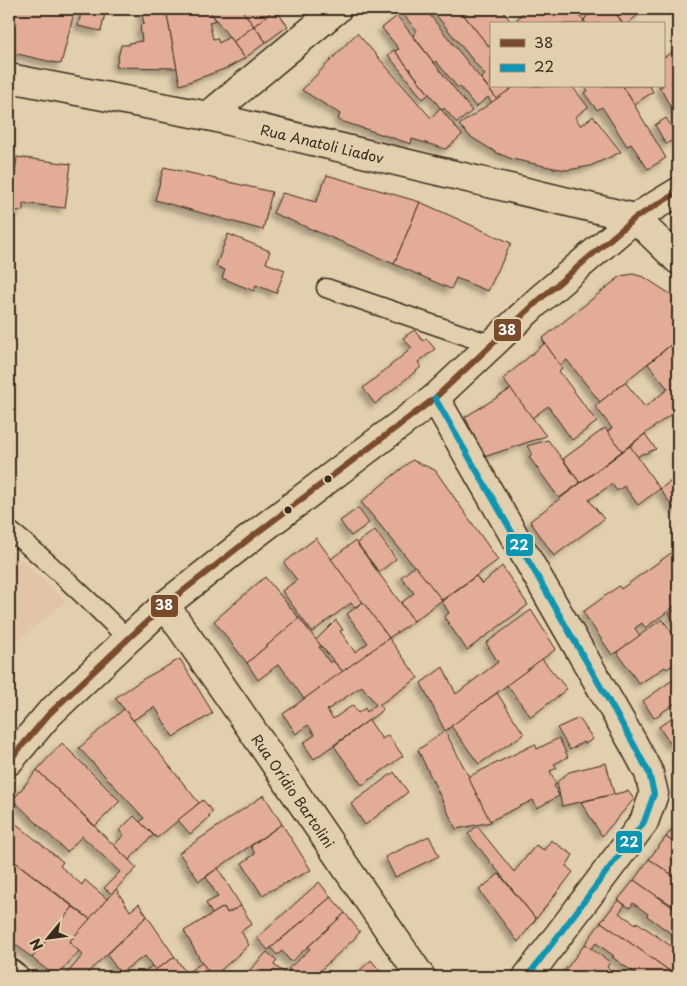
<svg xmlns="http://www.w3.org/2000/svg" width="687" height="986" font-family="'Playpen Sans',sans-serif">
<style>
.built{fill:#e2c4a6}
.building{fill:#e2ac97;stroke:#3b2a1e;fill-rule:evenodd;filter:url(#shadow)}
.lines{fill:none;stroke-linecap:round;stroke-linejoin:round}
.lane-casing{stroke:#3b2a1e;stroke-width:21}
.street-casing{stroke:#3b2a1e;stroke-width:31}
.secondary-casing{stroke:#3b2a1e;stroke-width:31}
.lane{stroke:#e2cfad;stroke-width:18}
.street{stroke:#e2cfad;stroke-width:28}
.secondary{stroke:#e2cfad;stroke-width:28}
.bus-1-casing{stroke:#e2cfad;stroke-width:10}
.bus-2-casing{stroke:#e2cfad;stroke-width:10}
.bus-1{stroke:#7a4b2a;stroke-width:6}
.bus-2{stroke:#0996b4;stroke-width:6}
.bus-dot{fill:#3b2a1e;stroke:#e2cfad;stroke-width:2}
.labels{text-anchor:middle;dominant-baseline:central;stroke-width:4.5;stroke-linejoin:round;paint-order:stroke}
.street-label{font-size:14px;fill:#3b2a1e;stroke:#e2cfad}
.line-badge{stroke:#e2cfad;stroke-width:2}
.badge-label{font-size:14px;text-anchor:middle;font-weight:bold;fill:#fff}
</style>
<defs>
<filter id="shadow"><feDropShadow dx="-4.5" dy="4.5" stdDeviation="2.5" flood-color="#0004"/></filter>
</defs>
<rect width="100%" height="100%" fill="#e2cfad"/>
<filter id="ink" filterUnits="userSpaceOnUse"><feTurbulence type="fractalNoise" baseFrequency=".02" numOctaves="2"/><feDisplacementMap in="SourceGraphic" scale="10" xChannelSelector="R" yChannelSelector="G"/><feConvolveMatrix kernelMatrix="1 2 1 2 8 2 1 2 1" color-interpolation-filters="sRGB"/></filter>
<g filter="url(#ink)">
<!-- built -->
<path class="built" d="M 9,550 L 66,601 L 9,648 Z"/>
<!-- building -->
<g class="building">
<path d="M 9,9 L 15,9 L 9,30 Z"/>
<path d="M 15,9 L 75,9 L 61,64 L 9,52 L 9,30 Z"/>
<path d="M 82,9 L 106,9 L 101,31 L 78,26 Z"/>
<path d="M 141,9 L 166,9 L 177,68 L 116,67 L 121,45 L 129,45 L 129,43 L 142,41 L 140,25 L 144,24 Z"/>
<path d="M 166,9 L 208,9 L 216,20 L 209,22 L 213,39 L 217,38 L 219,43 L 229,37 L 245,58 L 227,68 L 180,85 Z"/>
<path d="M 208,9 L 241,9 L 254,26 L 233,42 Z"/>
<path d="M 241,9 L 275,9 L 254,26 Z"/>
<path d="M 275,9 L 288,26 L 266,42 L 254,26 Z"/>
<path d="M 399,9 L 425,9 L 497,99 L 492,103 L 488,97 L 476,107 L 460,87 L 458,88 L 436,61 L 434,63 L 413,35 L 417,31 Z"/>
<path d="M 431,9 L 459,9 L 491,49 L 491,86 L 515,86 L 497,99 L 481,78 L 485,75 Z"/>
<path d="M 459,9 L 501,9 L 513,24 L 491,24 L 491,49 Z"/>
<path d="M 527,9 L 569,9 L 584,20 L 582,24 L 523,24 L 517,19 Z"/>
<path d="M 569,9 L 593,9 L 584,20 Z"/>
<path d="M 593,9 L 613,9 L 623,24 L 586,24 L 584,20 Z"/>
<path d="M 613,9 L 645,9 L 627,24 L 623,24 Z"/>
<path d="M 397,16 L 472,111 L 457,123 L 444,108 L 442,110 L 395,51 L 399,49 L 382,28 Z"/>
<path d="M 254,26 L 266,42 L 245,58 L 233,42 Z"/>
<path d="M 357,33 L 431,118 L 440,108 L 462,135 L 446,149 L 412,139 L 411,144 L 338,120 L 340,114 L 302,90 Z"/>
<path d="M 678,48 L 678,120 L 659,86 L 663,86 L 663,58 Z"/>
<path d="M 394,50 L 429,94 L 423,99 L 388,55 Z"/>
<path d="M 515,86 L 572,86 L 588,107 L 575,117 L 581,126 L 593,116 L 621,152 L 590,166 L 568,170 L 554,168 L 512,159 L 497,153 L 471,137 L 459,125 Z"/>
<path d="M 584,86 L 623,86 L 666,158 L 648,169 L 631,144 L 627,146 L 602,107 L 597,110 L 584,93 L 588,91 Z"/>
<path d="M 623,86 L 650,86 L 653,92 L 634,104 Z"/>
<path d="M 666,118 L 678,137 L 666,144 L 655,125 Z"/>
<path d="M 17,157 L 71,164 L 65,208 L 23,203 L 23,211 L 10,210 Z"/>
<path d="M 164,167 L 272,192 L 263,230 L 155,200 Z"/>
<path d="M 327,175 L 420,202 L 394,264 L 273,213 L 282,193 L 316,202 Z"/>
<path d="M 420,202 L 511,243 L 488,291 L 456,278 L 451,289 L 394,264 Z"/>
<path d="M 228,234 L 270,251 L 266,263 L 285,270 L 276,293 L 256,285 L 254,291 L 222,278 L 225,270 L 216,266 Z"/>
<path d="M 633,274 L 644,277 L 678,299 L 678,339 L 600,402 L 567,360 L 560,365 L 542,339 L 621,276 Z"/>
<path d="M 414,330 L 423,341 L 426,338 L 435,349 L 418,362 L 421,367 L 375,404 L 363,388 L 412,348 L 403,338 Z"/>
<path d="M 678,339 L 678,409 L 622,451 L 607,432 L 612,428 L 595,406 L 625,382 L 645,407 L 668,389 L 648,364 Z"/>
<path d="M 545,343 L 562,368 L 559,371 L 597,422 L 572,440 L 548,406 L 532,418 L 503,379 Z"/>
<path d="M 511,389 L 546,436 L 481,458 L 471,444 L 477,442 L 465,417 Z"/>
<path d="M 605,428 L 622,451 L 580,483 L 563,459 Z"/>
<path d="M 645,434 L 656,449 L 644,454 L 643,453 L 637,457 L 630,446 Z"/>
<path d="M 548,440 L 580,483 L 559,498 L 529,457 L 532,454 L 527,446 Z"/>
<path d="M 630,446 L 660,489 L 638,505 L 624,486 L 617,491 L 612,484 L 589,500 L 604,519 L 554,556 L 530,521 Z"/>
<path d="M 412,460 L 435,470 L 498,560 L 442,600 L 361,502 Z"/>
<path d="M 677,477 L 678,509 L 676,511 L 660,489 Z"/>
<path d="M 358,508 L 369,523 L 351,536 L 340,521 Z"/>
<path d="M 375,530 L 396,559 L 379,572 L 357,543 Z"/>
<path d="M 316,538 L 363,602 L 355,607 L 351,603 L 312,632 L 282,591 L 297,580 L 284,563 Z"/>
<path d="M 355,541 L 414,621 L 389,638 L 331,559 Z"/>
<path d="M 674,551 L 678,558 L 678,604 L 645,628 L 642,623 L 635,628 L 640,636 L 612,655 L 583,612 L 619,586 L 621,589 Z"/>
<path d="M 415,566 L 442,600 L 414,621 L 401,603 L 414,593 L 401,577 Z"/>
<path d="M 502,566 L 528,605 L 467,650 L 444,617 L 449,613 L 442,601 L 476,576 L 482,584 Z"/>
<path d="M 265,577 L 299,618 L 247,663 L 214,621 Z"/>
<path d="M 363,602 L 389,638 L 343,672 L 316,640 L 336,620 L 343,630 L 340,631 L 355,652 L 368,643 L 347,614 Z"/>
<path d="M 678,608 L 678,627 L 669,614 Z"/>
<path d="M 531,610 L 556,649 L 445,731 L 421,683 L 443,667 L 456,694 L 498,662 L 486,643 Z"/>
<path d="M 299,618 L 321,646 L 319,647 L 330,663 L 333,661 L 343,672 L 304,699 L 279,664 L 258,680 L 247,663 Z"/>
<path d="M 662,619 L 678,641 L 678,661 L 667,669 L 665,667 L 639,684 L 617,652 Z"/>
<path d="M 389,638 L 418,678 L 379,705 L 383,710 L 314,759 L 303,743 L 315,735 L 308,725 L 296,734 L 283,714 ZM 362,686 L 376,705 L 367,712 L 365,708 L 358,713 L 353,705 L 333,719 L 327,710 Z"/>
<path d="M 180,659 L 213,713 L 173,737 L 155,707 L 133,720 L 115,698 L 145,678 Z"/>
<path d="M 542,659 L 567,689 L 531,717 L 507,685 Z"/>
<path d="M 678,676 L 678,701 L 654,718 L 643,701 Z"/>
<path d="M 497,693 L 524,734 L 479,764 L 451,726 Z"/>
<path d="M 124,709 L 199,803 L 157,838 L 140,822 L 144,818 L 79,748 Z"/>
<path d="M 678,713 L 678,743 L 672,746 L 659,727 Z"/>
<path d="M 579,718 L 593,739 L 585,744 L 583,742 L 570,750 L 557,728 Z"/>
<path d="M 369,720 L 382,739 L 388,735 L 403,756 L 362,785 L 334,746 Z"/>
<path d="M 445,731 L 466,771 L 491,822 L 456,829 L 418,750 Z"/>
<path d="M 559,738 L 568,757 L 554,764 L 557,768 L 550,771 L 556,784 L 554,785 L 559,796 L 537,808 L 533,800 L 490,821 L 468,777 L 535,744 L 537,749 Z"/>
<path d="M 62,743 L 120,801 L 95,826 L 37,770 Z"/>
<path d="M 606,763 L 614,794 L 562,806 L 557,782 L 569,772 Z"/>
<path d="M 37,770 L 137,868 L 124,880 L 112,894 L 104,888 L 120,872 L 82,836 L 67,852 L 13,800 Z"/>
<path d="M 394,772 L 408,792 L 365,825 L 351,804 Z"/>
<path d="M 628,791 L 634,799 L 602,836 L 581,802 Z"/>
<path d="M 264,795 L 282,824 L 199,881 L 179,853 Z"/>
<path d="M 203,800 L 213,812 L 208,816 L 210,817 L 190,834 L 178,820 Z"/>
<path d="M 9,813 L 16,819 L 14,822 L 63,862 L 60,866 L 82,885 L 85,880 L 107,899 L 90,919 L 9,857 Z"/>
<path d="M 134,816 L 153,835 L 129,860 L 114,845 L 124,835 L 119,831 Z"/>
<path d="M 678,822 L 678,846 L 666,837 Z"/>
<path d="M 282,824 L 311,870 L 262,895 L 242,863 L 255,854 L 251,846 Z"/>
<path d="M 477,826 L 514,872 L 536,845 L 544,850 L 551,840 L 573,855 L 566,866 L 573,872 L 536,919 L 468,834 Z"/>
<path d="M 429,836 L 439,856 L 395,877 L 385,857 Z"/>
<path d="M 666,837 L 678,846 L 678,871 L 674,876 L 649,859 Z"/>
<path d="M 9,857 L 73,907 L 32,958 L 9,939 Z"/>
<path d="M 649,859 L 678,879 L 678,909 L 658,896 L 658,897 L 634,880 Z"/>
<path d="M 218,868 L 241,906 L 227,913 L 224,907 L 212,914 L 206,903 L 218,897 L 206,877 Z"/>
<path d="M 499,874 L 536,919 L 518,942 L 479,890 Z"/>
<path d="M 634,880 L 678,911 L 678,936 L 677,935 L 676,937 L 647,916 L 648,914 L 633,903 L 630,908 L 618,900 Z"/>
<path d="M 319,882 L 331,897 L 268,950 L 257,938 Z"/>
<path d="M 116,889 L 130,911 L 139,904 L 147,916 L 83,977 L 64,977 L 83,955 L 69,942 Z"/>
<path d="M 331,897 L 345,913 L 291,962 L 282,951 L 277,955 L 271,948 Z"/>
<path d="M 618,900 L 625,905 L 619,913 L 636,924 L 637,922 L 678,951 L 678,977 L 601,922 Z"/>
<path d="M 241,906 L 252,924 L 241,931 L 249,945 L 213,977 L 202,963 L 184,931 L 224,907 L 227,913 Z"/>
<path d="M 73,907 L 90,919 L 69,942 L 79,951 L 56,977 L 32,958 Z"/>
<path d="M 345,913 L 360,932 L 354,939 L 313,977 L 298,977 L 288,969 L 310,949 L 308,947 Z"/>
<path d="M 147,916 L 175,957 L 155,970 L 145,956 L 120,973 L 107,955 Z"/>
<path d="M 601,922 L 678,977 L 640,977 L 612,957 L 614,956 L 596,943 L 591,949 L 585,944 Z"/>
<path d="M 585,944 L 610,962 L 607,967 L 621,977 L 560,977 Z"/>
<path d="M 267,952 L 277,960 L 274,965 L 290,977 L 256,977 L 249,971 Z"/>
<path d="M 175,957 L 186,973 L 181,977 L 137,977 L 152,966 L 155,970 Z"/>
<path d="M 371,960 L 385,977 L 353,977 Z"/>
<path d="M 202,963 L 213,977 L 181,977 L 186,973 Z"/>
</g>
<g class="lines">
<!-- lane casing -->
<g class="lane-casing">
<g id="lane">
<path d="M 326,288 L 493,345"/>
<path d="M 9,530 C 51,563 90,601 128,639"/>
</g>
</g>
<!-- street casing -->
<g class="street-casing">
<g id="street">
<path id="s1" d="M 9,78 L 208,116 L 635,218 L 678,260"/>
<path d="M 208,116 L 337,9"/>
<path d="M 435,398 L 633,743 L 649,773 L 654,794 L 644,822 L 527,977"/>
<path id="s2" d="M 165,605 L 239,711 L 421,977"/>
<path d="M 9,973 L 14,977"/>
</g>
</g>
<!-- secondary casing -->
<g class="secondary-casing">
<path id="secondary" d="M 9,761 L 49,714 L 128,639 L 165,605 L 253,536 L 435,398 L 539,300 L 635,218 L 678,192"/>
</g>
<!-- lane -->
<use href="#lane" class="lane"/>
<!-- street -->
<use href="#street" class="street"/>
<!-- secondary -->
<use href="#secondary" class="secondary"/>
<!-- bus-1 casing -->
<g class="bus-1-casing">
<path id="bus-1" d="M 9,761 L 49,714 L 128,639 L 165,605 L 253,536 L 435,398 L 539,300 L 635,218 L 678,192"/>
</g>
<!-- bus-2 casing -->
<g class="bus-2-casing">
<path id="bus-2" d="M 435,398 L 633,743 L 649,773 L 654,794 L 644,822 L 527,977"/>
</g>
<!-- bus-1 -->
<use href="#bus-1" class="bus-1"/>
<!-- bus-2 -->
<use href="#bus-2" class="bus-2"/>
</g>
</g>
<!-- markers -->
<g class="bus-dot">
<circle cx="328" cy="479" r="4.5"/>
<circle cx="288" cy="510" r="4.5"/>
</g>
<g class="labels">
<!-- street labels -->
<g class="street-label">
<text stroke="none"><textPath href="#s1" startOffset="320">Rua Anatoli Liadov</textPath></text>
<text stroke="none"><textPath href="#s2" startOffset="226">Rua Orídio Bartolini</textPath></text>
</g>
</g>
<g class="line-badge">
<rect x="493" y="318" width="29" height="24" rx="5" fill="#7a4b2a"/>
<rect x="505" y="533" width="29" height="24" rx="5" fill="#0996b4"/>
<rect x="150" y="594" width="29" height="24" rx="5" fill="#7a4b2a"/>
<rect x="615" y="830" width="28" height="24" rx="5" fill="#0996b4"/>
</g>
<g class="badge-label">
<text x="507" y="335">38</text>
<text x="519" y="550">22</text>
<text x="164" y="610">38</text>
<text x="629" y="847">22</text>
</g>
<!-- margin -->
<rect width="687" height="986" fill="none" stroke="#e2cfad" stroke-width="30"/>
<rect x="15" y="15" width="657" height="956" fill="none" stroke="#3b2a1e" stroke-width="2" filter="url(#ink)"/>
<!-- legend -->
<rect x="490" y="22" width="175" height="65" fill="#e2cfad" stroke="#9f8d74"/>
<rect x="500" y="39" width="25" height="8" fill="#7a4b2a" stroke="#9f8d74"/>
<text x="534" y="48" font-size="15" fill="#3b2a1e">38</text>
<rect x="500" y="64" width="25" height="8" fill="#0996b4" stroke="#9f8d74"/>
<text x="534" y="72" font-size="15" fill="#3b2a1e">22</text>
<!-- north arrow -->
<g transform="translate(48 938) rotate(241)" stroke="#e2cfad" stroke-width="4" paint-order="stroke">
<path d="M0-4L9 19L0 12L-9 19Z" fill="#3b2a1e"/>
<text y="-8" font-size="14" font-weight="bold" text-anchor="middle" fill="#3b2a1e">N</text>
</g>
</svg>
